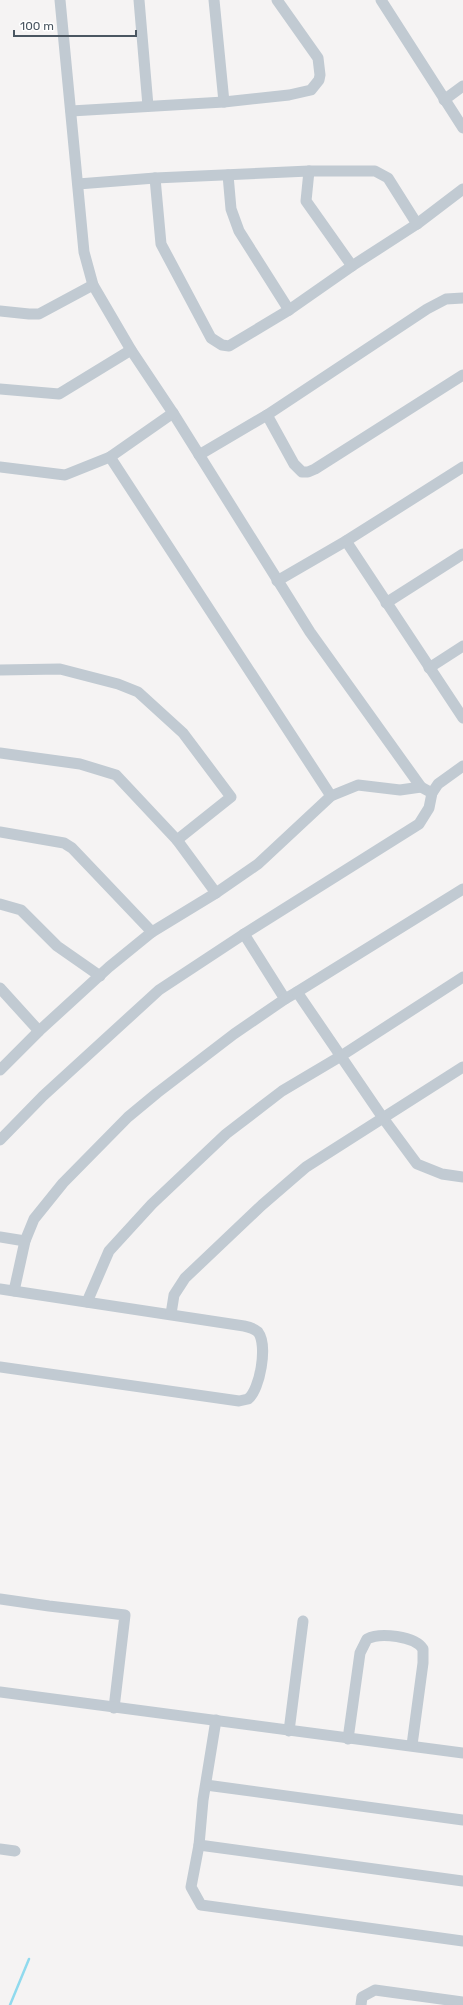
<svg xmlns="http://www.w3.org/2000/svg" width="463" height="2005" font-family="Rubik,sans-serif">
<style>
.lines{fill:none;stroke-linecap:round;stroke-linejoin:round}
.stream{stroke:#90daee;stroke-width:2.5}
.minor{stroke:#c1cad2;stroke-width:11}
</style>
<rect width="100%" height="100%" fill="#f5f3f3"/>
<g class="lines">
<!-- stream -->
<path class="stream" d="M 10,2005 L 29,1959"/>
<!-- minor -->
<g class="minor">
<path d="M 60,0 L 84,252 L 93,285 L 131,350 L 173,413 L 310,632 L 421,787 L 432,793"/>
<path d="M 139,0 L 148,106"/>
<path d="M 214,0 L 224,102"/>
<path d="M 381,0 L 463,128"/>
<path d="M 444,100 L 463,86"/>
<path d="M 71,111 L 224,102 L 289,95 L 311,90 L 319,80 L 320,75 L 318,58 L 277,0"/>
<path d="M 309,171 L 306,201 L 352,266"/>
<path d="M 228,175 L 231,209 L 239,231 L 289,310"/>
<path d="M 155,178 L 161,244 L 211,338 L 222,345 L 229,346 L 289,310 L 352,266 L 417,224 L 463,189"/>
<path d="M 78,184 L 155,178 L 309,171 L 375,171 L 388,178 L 417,224"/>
<path d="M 0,311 L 29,314 L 39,314 L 93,285"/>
<path d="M 0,389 L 59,394 L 131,350"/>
<path d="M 267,415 L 294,464 L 302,472 L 308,472 L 315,469 L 463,375"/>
<path d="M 199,455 L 267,415 L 427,309 L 446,299 L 463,298"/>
<path d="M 110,457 L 331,796"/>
<path d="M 0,467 L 65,475 L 110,457 L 173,413"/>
<path d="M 346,541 L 463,718"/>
<path d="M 277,581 L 346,541 L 463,467"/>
<path d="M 386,603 L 463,554"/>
<path d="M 429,668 L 463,646"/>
<path d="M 0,670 L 60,669 L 118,684 L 138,692 L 183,733 L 231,797 L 177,840"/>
<path d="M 0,753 L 80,764 L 116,775 L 177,840 L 216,893"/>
<path d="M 0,832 L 64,843 L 72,848 L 152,932"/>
<path d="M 0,904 L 21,910 L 57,946 L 100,976"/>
<path d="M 244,934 L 285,999 L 297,992 L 383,1118 L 417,1164 L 442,1174 L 463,1177"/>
<path d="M 0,988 L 39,1031"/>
<path d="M 297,992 L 463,889"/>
<path d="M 0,1070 L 39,1031 L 109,967 L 152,932 L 216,893 L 258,864 L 331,796 L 358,785 L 400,790 L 421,787"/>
<path d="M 0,1140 L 43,1096 L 159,990 L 244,934 L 419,824 L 429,808 L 432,793 L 438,784 L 463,766"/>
<path d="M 0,1237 L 25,1241"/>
<path d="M 0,1289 L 244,1326 C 249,1327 254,1328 258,1332 C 268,1345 260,1390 248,1399 L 239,1401 L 0,1367"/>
<path d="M 14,1291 L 25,1241 L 34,1219 L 63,1183 L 128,1117 L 157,1093 L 234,1034 L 285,999"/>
<path d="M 87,1302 L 109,1251 L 152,1204 L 226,1134 L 282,1091 L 341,1056 L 463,977"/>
<path d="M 171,1314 L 174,1295 L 185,1278 L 262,1205 L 306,1167 L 463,1067"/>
<path d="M 0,1599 L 49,1606 L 125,1615 L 114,1708"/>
<path d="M 0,1692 L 463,1753"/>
<path d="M 216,1720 L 203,1800 L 199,1845 L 191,1887 L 201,1905 L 463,1941"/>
<path d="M 289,1731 L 303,1621"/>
<path d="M 348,1739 L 360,1653 L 367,1639 C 380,1632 415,1636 423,1649 L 423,1663 L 412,1745"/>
<path d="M 206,1785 L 463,1820"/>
<path d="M 199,1845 L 463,1881"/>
<path d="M 0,1849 L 15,1851"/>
<path d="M 361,2005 L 362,1997 L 375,1990 L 463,2002"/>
</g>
</g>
<!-- scale -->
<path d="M14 30v6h122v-6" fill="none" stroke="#4a5661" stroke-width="2"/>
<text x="20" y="30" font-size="12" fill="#4a5661" stroke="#ffffff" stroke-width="3" paint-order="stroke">100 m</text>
</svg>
